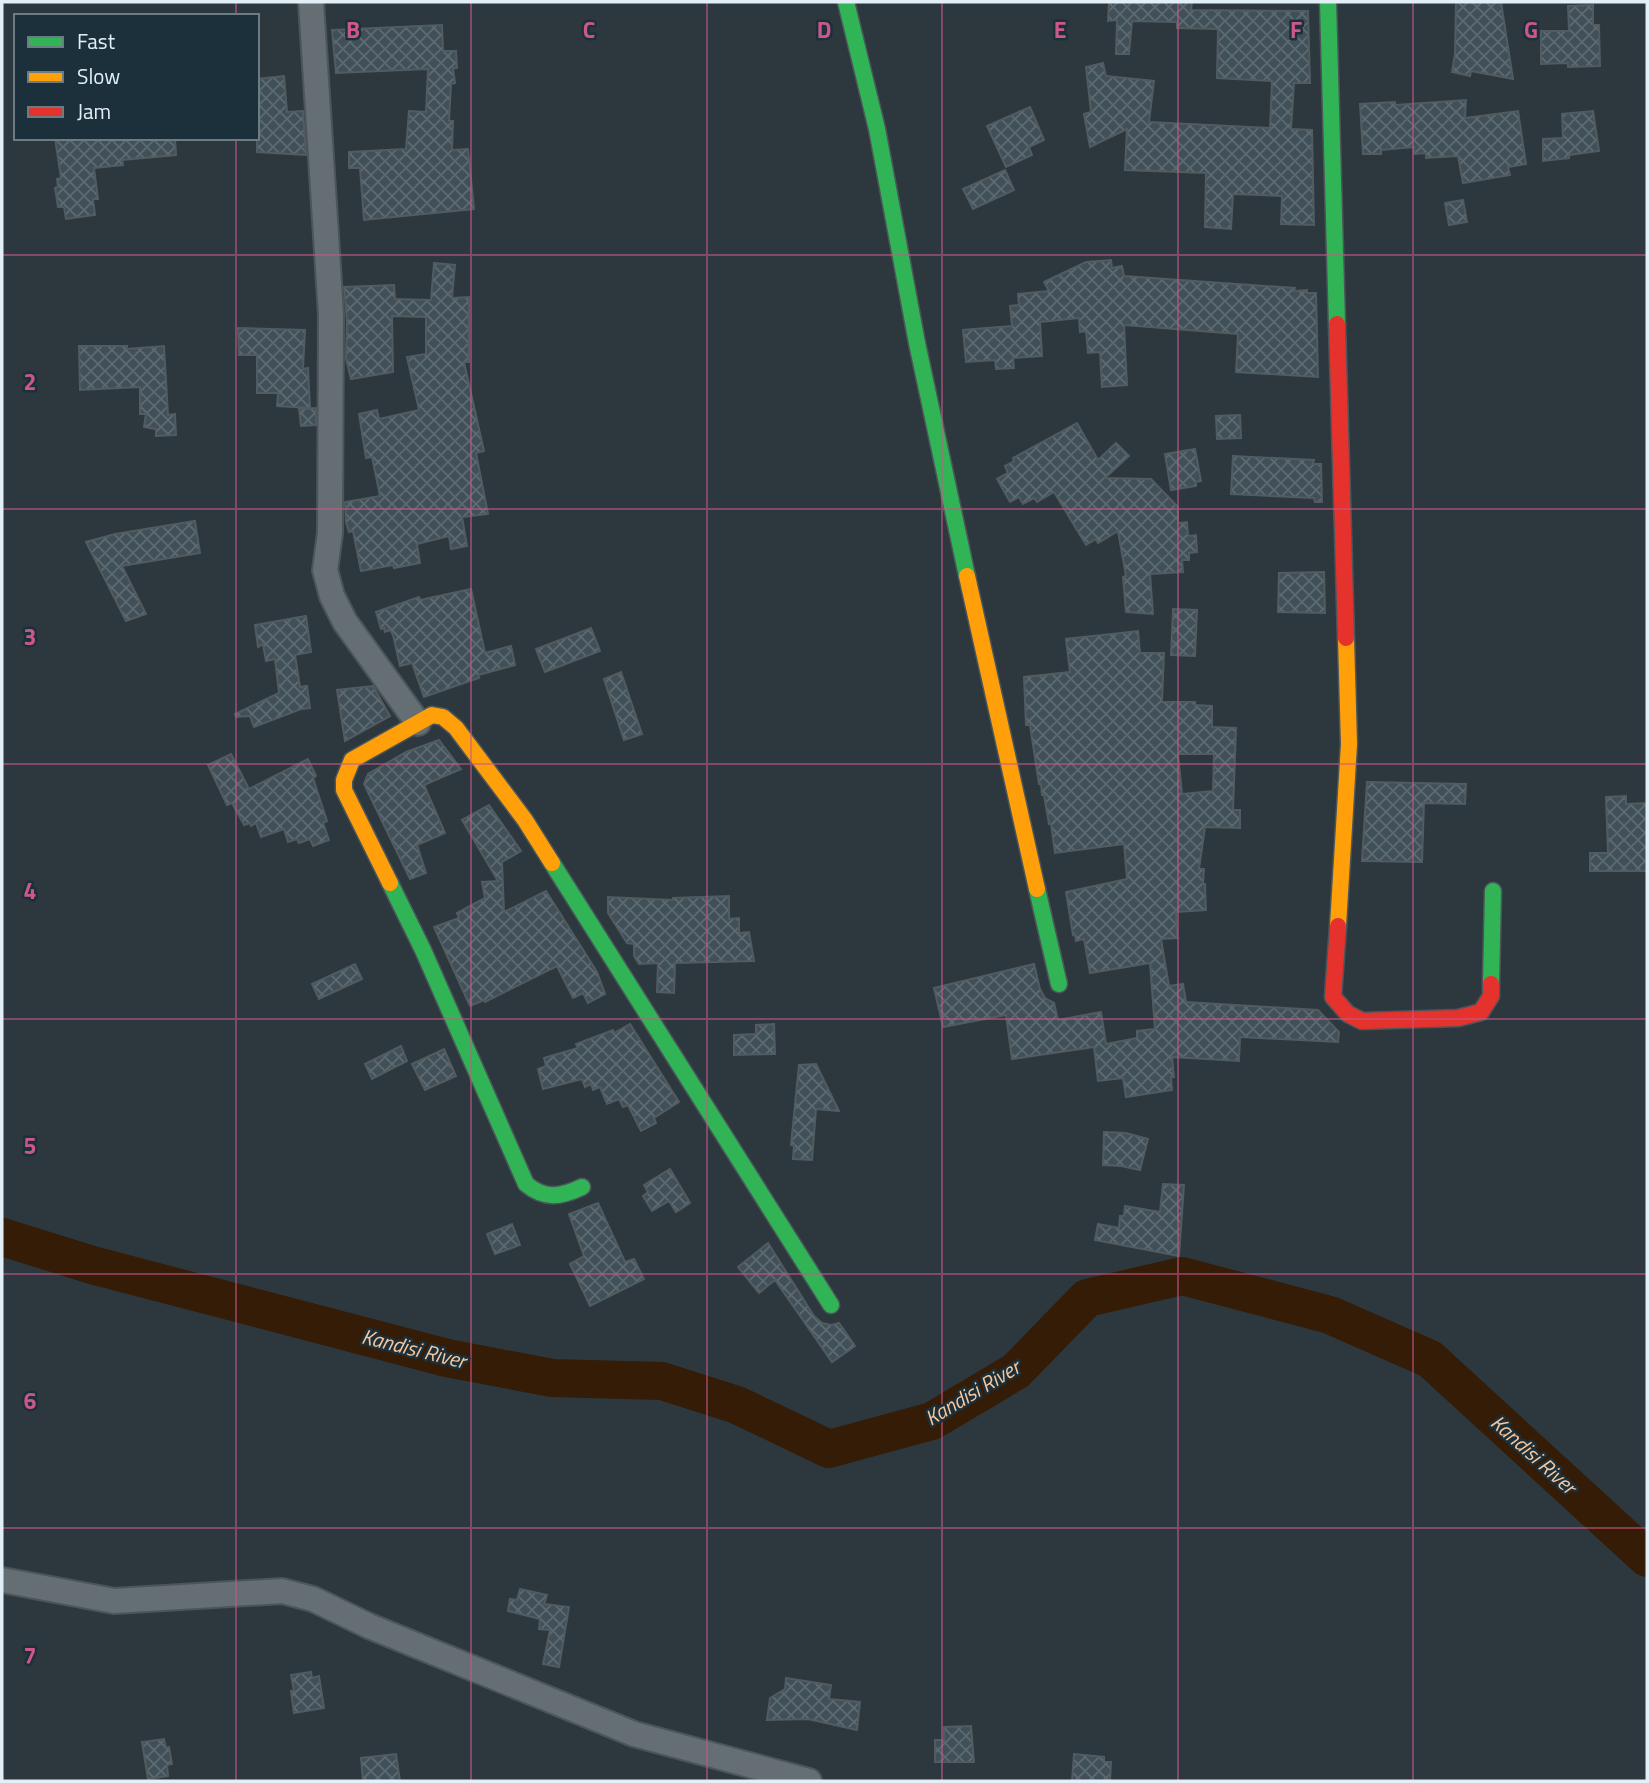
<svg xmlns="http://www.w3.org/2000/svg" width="1649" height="1783" font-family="'Titillium Web',sans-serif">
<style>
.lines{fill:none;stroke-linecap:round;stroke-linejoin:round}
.river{stroke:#341c06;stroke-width:38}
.building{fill:url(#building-cross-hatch);stroke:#515b60;stroke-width:2;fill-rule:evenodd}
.street-casing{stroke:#4b555a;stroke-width:28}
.fast-casing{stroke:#4b555a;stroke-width:19}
.slow-casing{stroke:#4b555a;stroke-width:19}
.jam-casing{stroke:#4b555a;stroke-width:19}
.street{stroke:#646e73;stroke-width:24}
.fast{stroke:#30b455;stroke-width:16}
.slow{stroke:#ff9f0a;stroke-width:16}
.jam{stroke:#e5322d;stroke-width:16}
.grid{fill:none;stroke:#cc588a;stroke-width:2;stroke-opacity:0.55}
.labels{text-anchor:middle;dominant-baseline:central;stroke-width:5;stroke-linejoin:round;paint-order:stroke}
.water-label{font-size:21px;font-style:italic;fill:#fac69a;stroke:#1b303a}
.grid-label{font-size:23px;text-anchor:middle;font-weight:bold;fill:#cc588a;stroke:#1b303a;stroke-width:5;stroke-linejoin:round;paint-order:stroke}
</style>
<defs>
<pattern id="building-cross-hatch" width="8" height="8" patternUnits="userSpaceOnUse" patternTransform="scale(1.75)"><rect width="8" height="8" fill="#415058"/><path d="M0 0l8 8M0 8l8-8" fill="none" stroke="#5c6a71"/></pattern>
</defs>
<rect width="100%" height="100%" fill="#2c383e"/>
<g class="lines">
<!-- river -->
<path class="river" d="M 2,1237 L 92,1265 L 447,1358 L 552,1378 L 662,1381 L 737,1405 L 829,1449 L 932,1421 L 1016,1371 L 1087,1298 L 1182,1276 L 1330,1315 L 1430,1359 L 1647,1558"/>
</g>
<!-- building -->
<g class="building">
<path d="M 1109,2 L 1192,2 L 1191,10 L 1308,11 L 1310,83 L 1294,83 L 1291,129 L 1312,130 L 1314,225 L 1281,224 L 1282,196 L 1233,194 L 1231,229 L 1205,227 L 1206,173 L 1125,170 L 1127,129 L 1090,147 L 1084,114 L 1091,112 L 1086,67 L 1103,63 L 1106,76 L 1154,81 L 1149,122 L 1270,128 L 1272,81 L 1217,78 L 1218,29 L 1177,28 L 1177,22 L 1132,21 L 1129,54 L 1116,54 L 1117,20 L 1108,21 Z"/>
<path d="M 1456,2 L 1501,2 L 1513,79 L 1471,71 L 1470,76 L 1452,72 L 1455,54 Z"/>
<path d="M 1593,5 L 1593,25 L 1599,25 L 1600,66 L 1568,67 L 1568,63 L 1541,64 L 1541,31 L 1569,31 L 1568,6 Z"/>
<path d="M 442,25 L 443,51 L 456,51 L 457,68 L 453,68 L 455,83 L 451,84 L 449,121 L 453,121 L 452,150 L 468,149 L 474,209 L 364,220 L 360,168 L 349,168 L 349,152 L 406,149 L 409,111 L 426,112 L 428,69 L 336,73 L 332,30 Z"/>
<path d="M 284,76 L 287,112 L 303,111 L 306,155 L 257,152 L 257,79 Z"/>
<path d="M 1466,100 L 1465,118 L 1518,111 L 1526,164 L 1508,167 L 1510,175 L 1463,183 L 1458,156 L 1426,158 L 1426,153 L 1414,154 L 1414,147 L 1381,150 L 1381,154 L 1363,154 L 1360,104 L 1395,102 L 1395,105 Z"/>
<path d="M 1030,107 L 1044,140 L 1029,147 L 1032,155 L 1006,167 L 987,126 Z"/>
<path d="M 1593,111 L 1599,151 L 1569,155 L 1569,158 L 1543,161 L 1543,139 L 1563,138 L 1562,114 Z"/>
<path d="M 55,138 L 175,138 L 176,155 L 122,160 L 123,165 L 94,168 L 98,199 L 93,199 L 95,215 L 66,219 L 64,207 L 58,207 L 55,188 L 58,187 L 57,179 L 61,178 Z"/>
<path d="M 1005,170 L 1014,190 L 973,209 L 963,189 Z"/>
<path d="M 1463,200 L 1467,222 L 1449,225 L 1445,203 Z"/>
<path d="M 1111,260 L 1112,268 L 1122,266 L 1124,276 L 1295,288 L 1294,291 L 1307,290 L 1307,293 L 1316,293 L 1318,377 L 1236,372 L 1238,334 L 1124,325 L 1127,385 L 1102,387 L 1100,352 L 1088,353 L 1086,331 L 1080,332 L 1079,318 L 1040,322 L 1042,356 L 1013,358 L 1014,368 L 996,369 L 995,360 L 966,362 L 963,330 L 1012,326 L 1010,306 L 1019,305 L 1018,294 L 1049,291 L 1044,282 L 1086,262 Z"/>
<path d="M 434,263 L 455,265 L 452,298 L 469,297 L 469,362 L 464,362 L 484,451 L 476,453 L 488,514 L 462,517 L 467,546 L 451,549 L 449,536 L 417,544 L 420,563 L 394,568 L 393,565 L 361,571 L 353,531 L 349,532 L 346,522 L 345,502 L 380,496 L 372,457 L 366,458 L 359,414 L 377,410 L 379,419 L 419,410 L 407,357 L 426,354 L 426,317 L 392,316 L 393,372 L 351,379 L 346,359 L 347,320 L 344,287 L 394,285 L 395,299 L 431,300 Z"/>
<path d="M 238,328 L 305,330 L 303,369 L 308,368 L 310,408 L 277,406 L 278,393 L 257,393 L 257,355 L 239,355 Z"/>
<path d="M 79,346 L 127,346 L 127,349 L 164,346 L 168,415 L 175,414 L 176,435 L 156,436 L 156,429 L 144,427 L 146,414 L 140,414 L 140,387 L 80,390 Z"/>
<path d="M 316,408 L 316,425 L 301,426 L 299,409 Z"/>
<path d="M 1240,415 L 1241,438 L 1217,439 L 1216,416 Z"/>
<path d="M 1077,423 L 1098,460 L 1116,443 L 1129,456 L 1105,478 L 1151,479 L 1178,507 L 1178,523 L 1187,522 L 1188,536 L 1196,535 L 1197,552 L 1189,553 L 1189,560 L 1182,560 L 1183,572 L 1150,574 L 1153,614 L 1126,612 L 1123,577 L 1126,576 L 1118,531 L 1098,543 L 1096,539 L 1086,545 L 1054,492 L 1037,502 L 1034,498 L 1023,504 L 1019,497 L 1010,502 L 997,479 L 1008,473 L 1005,466 L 1014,461 L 1013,458 Z"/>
<path d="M 1195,449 L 1201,481 L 1196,482 L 1196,486 L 1171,490 L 1165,454 Z"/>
<path d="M 1233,456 L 1314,460 L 1313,464 L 1321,464 L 1322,502 L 1315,502 L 1314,498 L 1231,494 Z"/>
<path d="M 195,521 L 200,553 L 122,566 L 146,614 L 126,621 L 86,542 L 115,534 Z"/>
<path d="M 1324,572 L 1325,613 L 1278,612 L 1279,573 Z"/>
<path d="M 471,589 L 485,653 L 511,646 L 515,665 L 478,675 L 479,678 L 424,697 L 412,663 L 400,666 L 393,635 L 390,630 L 385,632 L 384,628 L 381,629 L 376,612 L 419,597 L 420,600 Z"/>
<path d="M 1173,609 L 1197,610 L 1195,656 L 1171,655 Z"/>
<path d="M 306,616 L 311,652 L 295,655 L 300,687 L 307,686 L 310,708 L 301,709 L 254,727 L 250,716 L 236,717 L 235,714 L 279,693 L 275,659 L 266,661 L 263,644 L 258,647 L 255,625 Z"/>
<path d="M 591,628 L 600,651 L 545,672 L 536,649 Z"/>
<path d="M 1138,631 L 1140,653 L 1164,653 L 1162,702 L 1195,702 L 1195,705 L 1212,706 L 1212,727 L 1236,728 L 1233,810 L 1240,810 L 1240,828 L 1205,827 L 1199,869 L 1204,869 L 1203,884 L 1205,884 L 1206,910 L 1176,912 L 1177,938 L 1161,939 L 1169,986 L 1183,984 L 1186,1002 L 1318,1010 L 1339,1032 L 1338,1042 L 1240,1037 L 1239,1061 L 1172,1057 L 1174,1077 L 1171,1077 L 1172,1090 L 1126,1097 L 1123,1078 L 1098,1081 L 1094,1047 L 1012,1059 L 1006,1015 L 943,1027 L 934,988 L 1034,964 L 1040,989 L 1045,998 L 1054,1003 L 1058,1020 L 1101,1012 L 1106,1044 L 1137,1038 L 1137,1031 L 1155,1029 L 1150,963 L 1090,973 L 1084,939 L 1076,941 L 1075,934 L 1073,935 L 1066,892 L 1127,879 L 1124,844 L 1055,853 L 1051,824 L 1049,824 L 1044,795 L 1042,795 L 1041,784 L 1039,784 L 1030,725 L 1026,725 L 1024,677 L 1070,672 L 1066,639 ZM 1178,754 L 1214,754 L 1213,791 L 1182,794 Z"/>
<path d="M 621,672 L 642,734 L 624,740 L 604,679 Z"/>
<path d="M 373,686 L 390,716 L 345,741 L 337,690 Z"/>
<path d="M 439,740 L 461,769 L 424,785 L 445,833 L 417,845 L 426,873 L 410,879 L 364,784 L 368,774 L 406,752 Z"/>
<path d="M 231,754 L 249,789 L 308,759 L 316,776 L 313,778 L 327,821 L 323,823 L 329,840 L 313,846 L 310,839 L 299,843 L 297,839 L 288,842 L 284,829 L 261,837 L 256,823 L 251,826 L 250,823 L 244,825 L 232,803 L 227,805 L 208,765 Z"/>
<path d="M 1367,782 L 1466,784 L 1465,804 L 1424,803 L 1422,862 L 1362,861 Z"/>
<path d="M 1626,796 L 1626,804 L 1647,803 L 1647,871 L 1590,871 L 1590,853 L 1608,853 L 1606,797 Z"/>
<path d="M 489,805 L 521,851 L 502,862 L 504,912 L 546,891 L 597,972 L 605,994 L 588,1003 L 583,993 L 573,998 L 557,966 L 485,1002 L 484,1000 L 470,1006 L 434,927 L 459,918 L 457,913 L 485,898 L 482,882 L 498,881 L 462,820 Z"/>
<path d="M 729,896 L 729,919 L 739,918 L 739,933 L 749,932 L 754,961 L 675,963 L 674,993 L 657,992 L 658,963 L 639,964 L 634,956 L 634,944 L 627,943 L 608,913 L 608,897 L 673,900 L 673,898 Z"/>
<path d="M 355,964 L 362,979 L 319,999 L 312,984 Z"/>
<path d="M 630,1024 L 679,1102 L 654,1118 L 656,1123 L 641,1131 L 628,1105 L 623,1107 L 619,1099 L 607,1104 L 600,1087 L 593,1090 L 591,1084 L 585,1087 L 582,1079 L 543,1089 L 538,1069 L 546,1066 L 544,1058 L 578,1048 L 576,1044 L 613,1030 L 614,1033 Z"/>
<path d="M 774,1024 L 775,1054 L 734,1055 L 734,1035 L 756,1034 L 756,1025 Z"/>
<path d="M 401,1046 L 407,1061 L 372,1079 L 365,1064 Z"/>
<path d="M 444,1049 L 456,1076 L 425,1090 L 412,1064 Z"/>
<path d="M 816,1064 L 839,1111 L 816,1109 L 812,1160 L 793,1159 L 794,1145 L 791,1145 L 799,1065 Z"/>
<path d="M 1104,1132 L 1126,1133 L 1148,1139 L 1140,1170 L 1121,1166 L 1103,1165 Z"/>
<path d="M 670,1169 L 690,1203 L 676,1212 L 669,1201 L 652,1211 L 643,1196 L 648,1192 L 644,1185 Z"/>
<path d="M 1163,1184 L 1184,1185 L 1179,1256 L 1095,1240 L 1098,1224 L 1119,1228 L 1120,1216 L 1124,1216 L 1125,1206 L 1160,1212 Z"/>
<path d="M 598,1203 L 625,1262 L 634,1259 L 644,1279 L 590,1306 L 570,1264 L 584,1256 L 569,1214 Z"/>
<path d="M 512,1224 L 520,1245 L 495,1254 L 487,1234 Z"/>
<path d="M 768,1243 L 814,1316 L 822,1323 L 831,1325 L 839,1323 L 855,1346 L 832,1362 L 775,1280 L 759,1293 L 738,1267 Z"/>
<path d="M 520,1589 L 547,1595 L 544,1604 L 569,1607 L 559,1667 L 543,1664 L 550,1630 L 539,1629 L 540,1619 L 508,1611 L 510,1599 L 517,1600 Z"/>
<path d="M 311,1672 L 312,1678 L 319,1676 L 324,1708 L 294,1713 L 291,1691 L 294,1691 L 291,1675 Z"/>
<path d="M 786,1678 L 831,1685 L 829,1699 L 860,1702 L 857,1730 L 808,1719 L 767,1720 L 770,1698 L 785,1689 Z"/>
<path d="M 971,1726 L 974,1762 L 935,1762 L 935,1740 L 944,1740 L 944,1727 Z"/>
<path d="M 164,1739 L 166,1748 L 169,1747 L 172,1764 L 167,1765 L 168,1776 L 148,1779 L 142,1742 Z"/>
<path d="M 396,1754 L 400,1781 L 363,1781 L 361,1758 Z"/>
<path d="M 1074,1754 L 1104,1757 L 1104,1762 L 1111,1762 L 1110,1781 L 1072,1781 Z"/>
</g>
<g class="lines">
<!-- street casing -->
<g class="street-casing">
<g id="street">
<path d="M 311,2 L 331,314 L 330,533 L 325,570 L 332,596 L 345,622 L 418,723"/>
<path d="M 2,1580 L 114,1601 L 282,1591 L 313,1599 L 369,1626 L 634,1734 L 809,1781"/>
</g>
</g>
<!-- fast casing -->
<g class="fast-casing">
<g id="fast">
<path d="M 846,2 L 877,129 L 917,343 L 967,576"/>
<path d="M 1328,2 L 1337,324"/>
<path d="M 552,863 L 831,1305"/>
<path d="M 390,883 L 423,950 L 526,1184 C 545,1200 561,1197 582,1187"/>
<path d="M 1037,889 L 1059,984"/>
<path d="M 1491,984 L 1493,891"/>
</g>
</g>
<!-- slow casing -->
<g class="slow-casing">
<g id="slow">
<path d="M 967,576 L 1037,889"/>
<path d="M 390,883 L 344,790 L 344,780 L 352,760 L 432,715 L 443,717 L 456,728 L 525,820 L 552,863"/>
<path d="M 1338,926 L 1349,744 L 1346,638"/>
</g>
</g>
<!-- jam casing -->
<g class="jam-casing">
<g id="jam">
<path d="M 1337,324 L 1346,638"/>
<path d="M 1338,926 L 1333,997 L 1348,1014 L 1362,1021 L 1458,1018 L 1481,1012 L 1491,996 L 1491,984"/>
</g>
</g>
<!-- street -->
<use href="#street" class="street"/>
<!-- fast -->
<use href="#fast" class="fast"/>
<!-- slow -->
<use href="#slow" class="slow"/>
<!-- jam -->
<use href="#jam" class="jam"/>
</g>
<!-- grid -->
<path class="grid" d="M 236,2 L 236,16M 471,2 L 471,1781M 707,2 L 707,1781M 942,2 L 942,1781M 1178,2 L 1178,1781M 1413,2 L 1413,1781M 236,138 L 236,1781M 2,255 L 1647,255M 2,509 L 1647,509M 2,764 L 1647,764M 2,1019 L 1647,1019M 2,1274 L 1647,1274M 2,1528 L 1647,1528"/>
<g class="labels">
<!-- water labels -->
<g class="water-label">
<text transform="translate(414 1348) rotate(14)">Kandisi River</text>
<text transform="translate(972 1392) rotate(-31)">Kandisi River</text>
<text transform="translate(1534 1454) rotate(42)">Kandisi River</text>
</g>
</g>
<g class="grid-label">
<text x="353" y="38">B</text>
<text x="589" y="38">C</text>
<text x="824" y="38">D</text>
<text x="1060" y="38">E</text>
<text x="1296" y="38">F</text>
<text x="1531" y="38">G</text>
<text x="30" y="390">2</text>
<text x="30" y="645">3</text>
<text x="30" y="899">4</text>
<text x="30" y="1154">5</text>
<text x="30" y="1409">6</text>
<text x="30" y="1664">7</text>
</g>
<!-- border -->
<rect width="1649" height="1783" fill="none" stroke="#e3eff6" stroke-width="7"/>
<!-- legend -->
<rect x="14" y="14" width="245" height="126" fill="#1b303a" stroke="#6b7c85" stroke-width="2"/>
<rect x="28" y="37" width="35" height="10" fill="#30b455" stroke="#6b7c85" stroke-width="2"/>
<text x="77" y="49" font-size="21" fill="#e3eff6">Fast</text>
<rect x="28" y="72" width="35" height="10" fill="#ff9f0a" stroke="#6b7c85" stroke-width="2"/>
<text x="77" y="84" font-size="21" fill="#e3eff6">Slow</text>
<rect x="28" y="107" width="35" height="10" fill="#e5322d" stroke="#6b7c85" stroke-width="2"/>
<text x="77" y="119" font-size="21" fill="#e3eff6">Jam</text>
</svg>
